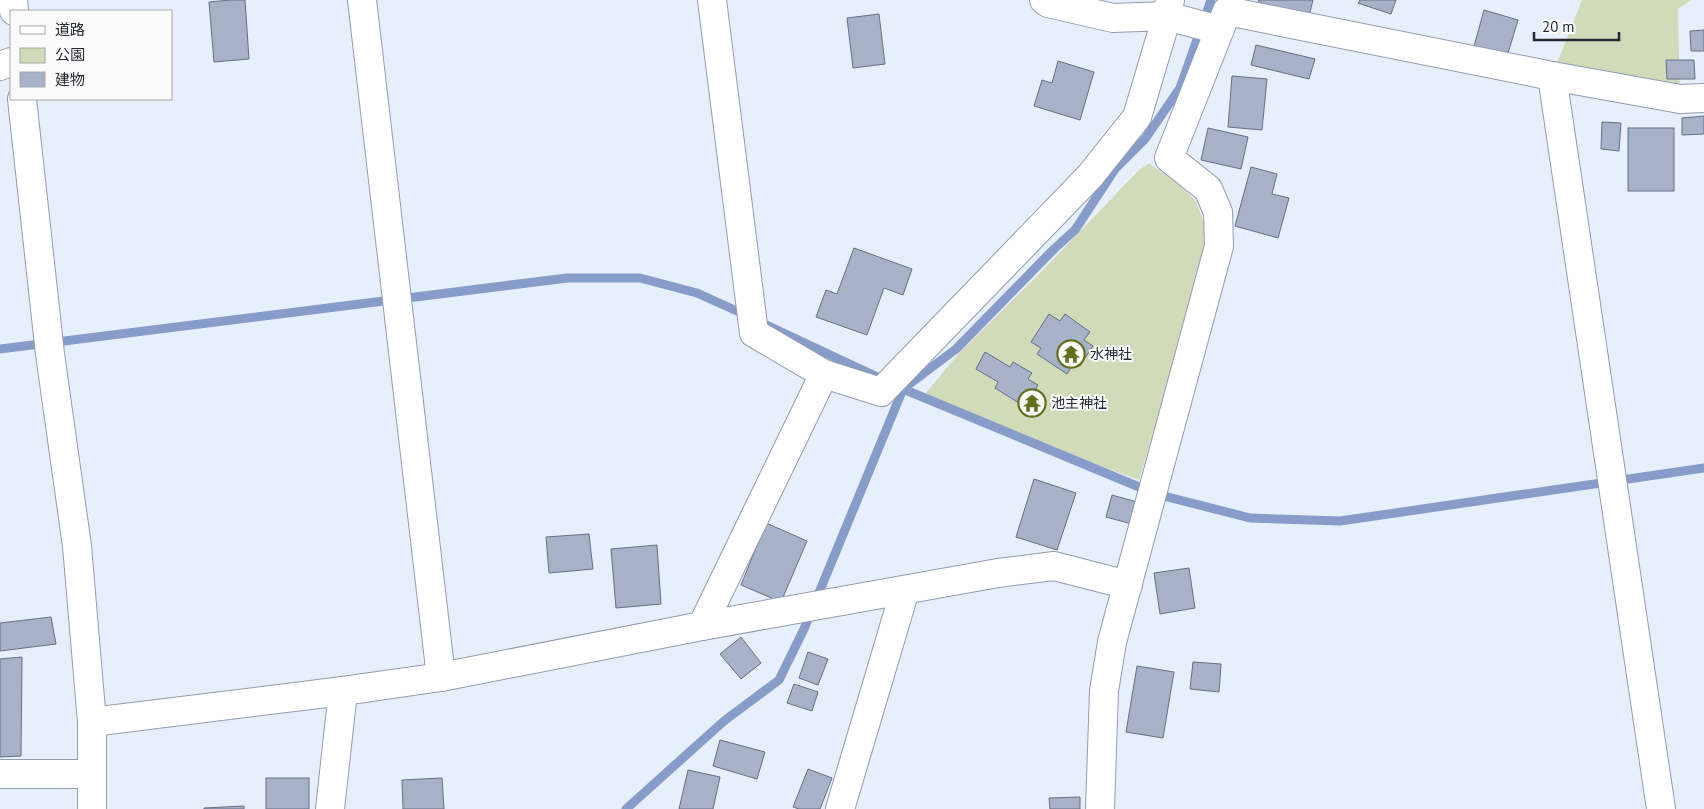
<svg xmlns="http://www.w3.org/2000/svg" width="1704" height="809" font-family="'PT Sans','Noto Sans JP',sans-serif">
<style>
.green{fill:#d1dab9}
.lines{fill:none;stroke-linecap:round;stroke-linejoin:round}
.stream{stroke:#879cc9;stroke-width:9}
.building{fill:#a7b2c9;stroke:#666f84}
.minor-casing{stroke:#929db3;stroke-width:30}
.minor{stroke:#fff;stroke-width:28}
.labels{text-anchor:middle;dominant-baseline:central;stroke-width:4;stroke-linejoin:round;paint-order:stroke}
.poi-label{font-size:14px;fill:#252932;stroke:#fbfbfb;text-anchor:start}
</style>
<rect width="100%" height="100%" fill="#e7eefc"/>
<!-- green -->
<g class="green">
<path d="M 1582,0 L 1691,0 L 1678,9 L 1680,99 L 1552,76 Z"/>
<path d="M 1149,163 L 1179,184 L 1196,201 L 1206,229 L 1203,267 L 1139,480 L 920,400 L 960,352 L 1039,274 L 1138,171 Z"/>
</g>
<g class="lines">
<!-- stream -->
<g class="stream">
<path d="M 762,323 L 903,389 L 1156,494 L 1250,518 L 1340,521 L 1704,468"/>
<path d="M 0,349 L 567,278 L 640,278 L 697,293 L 748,316"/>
<path d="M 626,809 L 724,721 L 779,680 L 804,629 L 903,389 L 956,349 L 1054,249 L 1075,230 L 1115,169 L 1145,139 L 1180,88 L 1211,0"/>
</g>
</g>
<!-- building -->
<g class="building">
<path d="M 230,0 L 245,0 L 249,59 L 214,62 L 209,2 Z"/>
<path d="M 1259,0 L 1313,0 L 1309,16 L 1258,2 Z"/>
<path d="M 1360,0 L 1396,0 L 1391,14 L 1358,3 Z"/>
<path d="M 1484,10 L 1518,20 L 1506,60 L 1473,50 Z"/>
<path d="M 879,14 L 885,64 L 853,68 L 847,18 Z"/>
<path d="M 1704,30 L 1704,51 L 1691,51 L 1690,31 Z"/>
<path d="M 1256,45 L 1315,59 L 1309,79 L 1251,65 Z"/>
<path d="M 1666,60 L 1694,60 L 1695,79 L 1667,79 Z"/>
<path d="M 1058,61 L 1094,72 L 1080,120 L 1034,106 L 1042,80 L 1052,83 Z"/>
<path d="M 1232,76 L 1267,79 L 1262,130 L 1228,127 Z"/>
<path d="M 1704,116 L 1704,134 L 1682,135 L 1682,118 Z"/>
<path d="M 1602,122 L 1621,123 L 1619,151 L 1601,149 Z"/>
<path d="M 1208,128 L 1248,137 L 1241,169 L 1201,160 Z"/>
<rect x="1628" y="128" width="46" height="63"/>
<path d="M 1251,167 L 1277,174 L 1272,194 L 1289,198 L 1278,238 L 1235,226 Z"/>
<path d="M 854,248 L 912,269 L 903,295 L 884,288 L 867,335 L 816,317 L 826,290 L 837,294 Z"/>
<path d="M 1049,314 L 1060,321 L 1065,314 L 1090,332 L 1084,340 L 1093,346 L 1080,366 L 1074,363 L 1067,374 L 1037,354 L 1041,348 L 1031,342 Z"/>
<path d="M 985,352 L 1010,367 L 1013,362 L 1032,373 L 1028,379 L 1038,385 L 1031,397 L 1025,394 L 1019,403 L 995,388 L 998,382 L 976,369 Z"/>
<path d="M 1034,479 L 1076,493 L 1057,550 L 1016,537 Z"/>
<path d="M 1112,495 L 1137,502 L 1132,524 L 1106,517 Z"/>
<path d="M 766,523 L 807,541 L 781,602 L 741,585 Z"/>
<path d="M 589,534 L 593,569 L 549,573 L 546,537 Z"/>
<path d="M 657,545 L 661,604 L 616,608 L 611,549 Z"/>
<path d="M 1189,568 L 1195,608 L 1160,614 L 1154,573 Z"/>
<path d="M 51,617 L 56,644 L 0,651 L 0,623 Z"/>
<path d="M 741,637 L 761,663 L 741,679 L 720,654 Z"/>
<path d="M 808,652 L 828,659 L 818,685 L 799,678 Z"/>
<path d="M 22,657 L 21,756 L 0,757 L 0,659 Z"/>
<path d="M 1193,662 L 1221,664 L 1219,692 L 1190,689 Z"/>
<path d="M 1137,666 L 1174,672 L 1163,738 L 1126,732 Z"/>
<path d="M 794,684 L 818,692 L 812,711 L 787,703 Z"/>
<path d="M 720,740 L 765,752 L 757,779 L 713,766 Z"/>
<path d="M 808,769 L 832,778 L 820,809 L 799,809 L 793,807 Z"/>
<path d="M 688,770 L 720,777 L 713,809 L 679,809 Z"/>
<rect x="266" y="778" width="43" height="31"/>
<path d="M 442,778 L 444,809 L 403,809 L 402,780 Z"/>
<path d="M 1080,797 L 1080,809 L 1050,809 L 1049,798 Z"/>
<path d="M 244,806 L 244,809 L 204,809 L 204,808 Z"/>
</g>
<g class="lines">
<!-- minor casing -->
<g class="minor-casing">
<g id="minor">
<path d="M 13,0 L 14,11"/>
<path d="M 362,0 L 441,677"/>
<path d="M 1170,0 L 1167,16 L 1219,30"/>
<path d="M 0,66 L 11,62"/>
<path d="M 1552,76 L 1661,809"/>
<path d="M 22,99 L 50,354 L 77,546 L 92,722 L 92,809"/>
<path d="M 824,374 L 881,392 L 1090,176 L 1137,117 L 1167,16 L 1113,18 L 1048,3 L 1044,0"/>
<path d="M 702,626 L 824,374 L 754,333 L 712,0"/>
<path d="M 92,722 L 343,691 L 441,677 L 702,626 L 998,573 L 1054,566 L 1128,585"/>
<path d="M 0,774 L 91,774"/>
<path d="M 330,809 L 343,691"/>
<path d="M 840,809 L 905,590"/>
<path d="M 1100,809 L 1104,691 L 1112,642 L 1219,246 L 1218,212 L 1208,189 L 1169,158 L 1227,11 L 1552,76 L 1680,99 L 1704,98"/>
</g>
</g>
<!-- minor -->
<use href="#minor" class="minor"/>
</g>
<!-- icons -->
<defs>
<g id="temple-ring" transform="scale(1.4375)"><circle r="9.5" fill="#fbfbfb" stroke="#60701c" stroke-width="1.5"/><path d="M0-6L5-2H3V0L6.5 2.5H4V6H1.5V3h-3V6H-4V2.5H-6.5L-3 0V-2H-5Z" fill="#60701c"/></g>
</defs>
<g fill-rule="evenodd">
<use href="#temple-ring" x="1071" y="354"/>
<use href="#temple-ring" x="1032" y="403"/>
</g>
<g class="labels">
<!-- poi labels -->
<g class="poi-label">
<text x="1090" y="354">水神社</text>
<text x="1051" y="403">池主神社</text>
</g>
</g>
<!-- legend -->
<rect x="10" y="10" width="162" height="90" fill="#fbfbfb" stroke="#a5a7ab"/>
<rect x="20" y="26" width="25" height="8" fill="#ffffff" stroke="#a5a7ab"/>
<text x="55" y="35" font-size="15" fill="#252932">道路</text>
<rect x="20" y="48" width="25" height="15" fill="#d1dab9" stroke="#a5a7ab"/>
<text x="55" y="60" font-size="15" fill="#252932">公園</text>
<rect x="20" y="72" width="25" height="15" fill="#a7b2c9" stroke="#a5a7ab"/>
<text x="55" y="85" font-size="15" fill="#252932">建物</text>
<!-- scale -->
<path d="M1534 32v8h85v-8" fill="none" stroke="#252932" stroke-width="2.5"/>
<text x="1542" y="32" font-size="15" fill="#252932" stroke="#fbfbfb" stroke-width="4" paint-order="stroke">20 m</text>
</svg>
